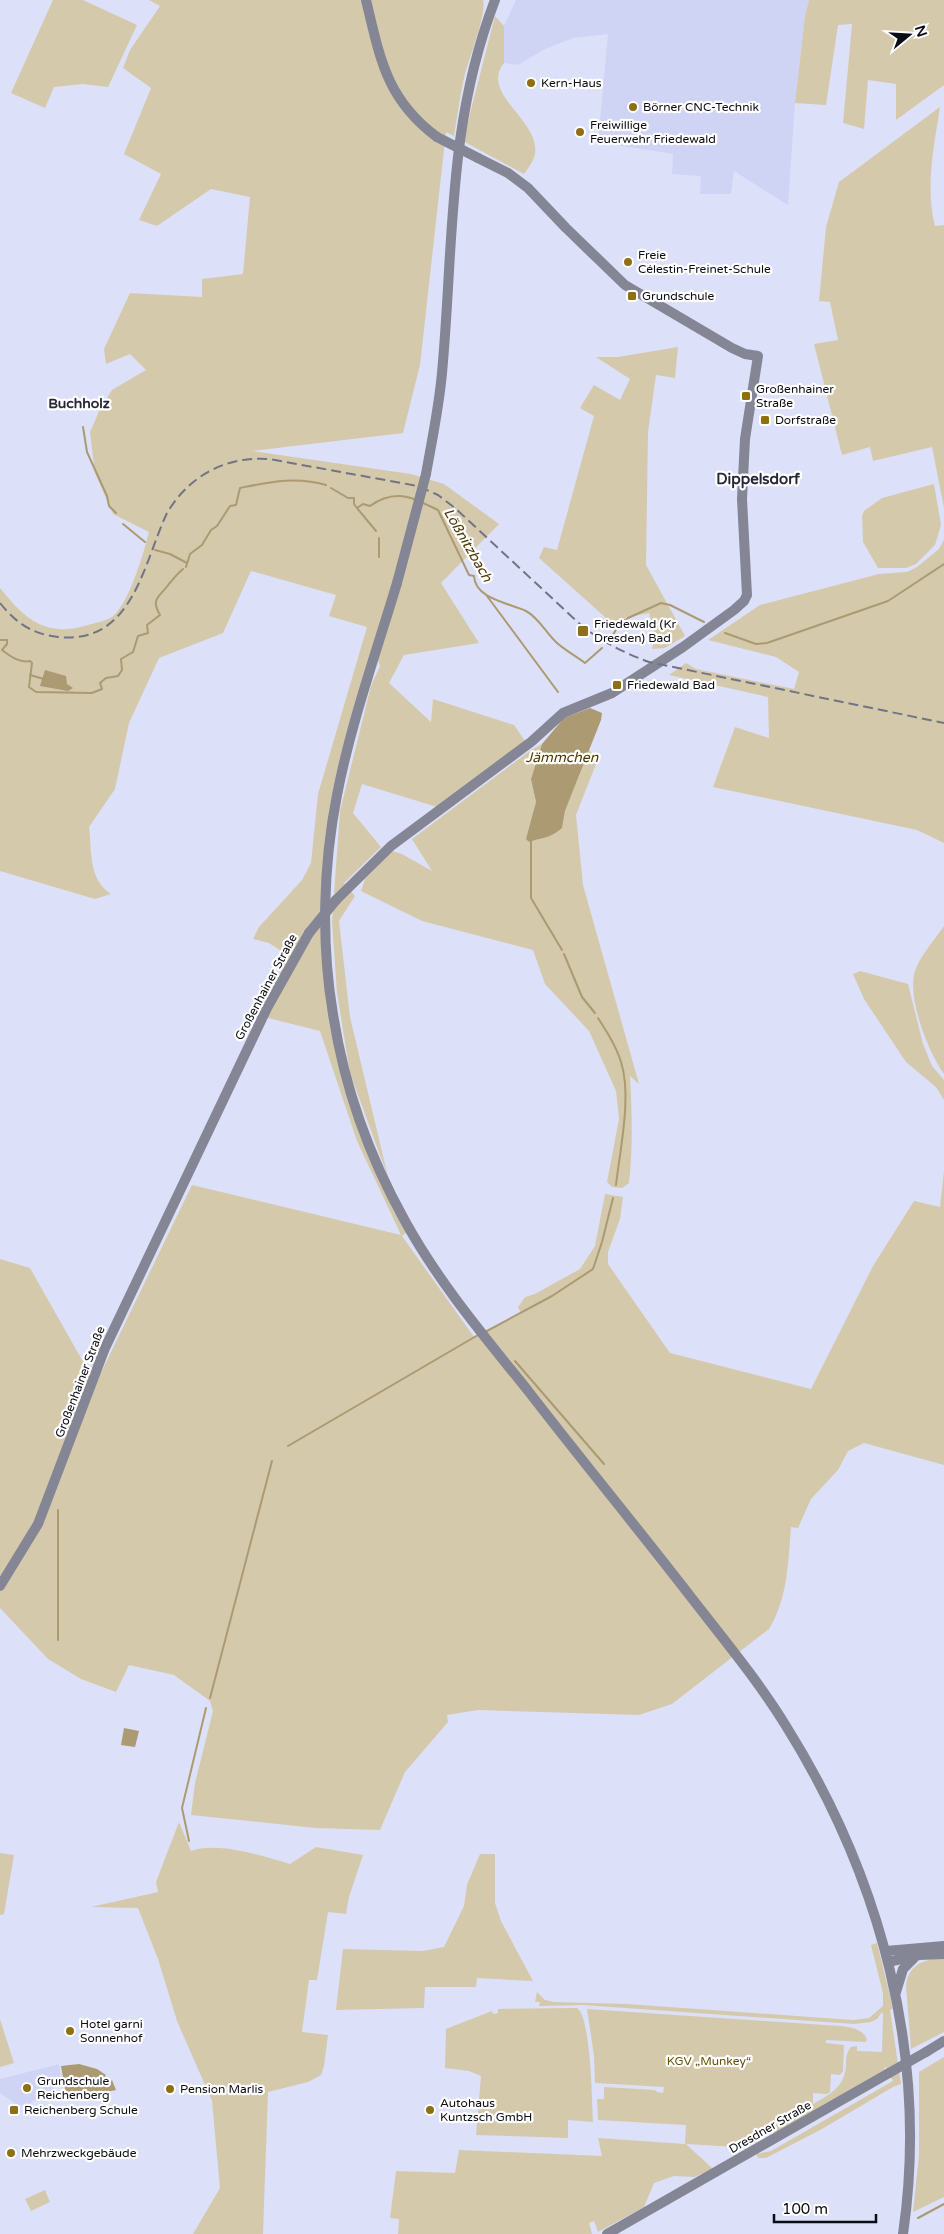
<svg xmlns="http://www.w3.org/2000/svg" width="944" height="2234" font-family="'Varela Round',sans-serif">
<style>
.built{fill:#d0d4f4}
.green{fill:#d5c9ac}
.water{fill:#ab9a72}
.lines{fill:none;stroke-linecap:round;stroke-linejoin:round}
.stream{stroke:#ab9a72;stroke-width:2}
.secondary{stroke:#848695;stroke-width:10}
.rail{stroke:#727485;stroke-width:2;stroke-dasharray:10 5;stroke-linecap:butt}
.secondary-bridge{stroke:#848695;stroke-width:10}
.poi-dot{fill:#8f6f13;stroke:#fff;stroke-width:2}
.labels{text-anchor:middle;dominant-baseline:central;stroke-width:4.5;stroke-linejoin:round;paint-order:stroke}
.poi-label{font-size:12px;fill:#0b0c14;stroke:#fff;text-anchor:start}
.street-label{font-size:12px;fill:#0b0c14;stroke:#fff}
.park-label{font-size:12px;fill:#684f03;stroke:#fff}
.neighbourhood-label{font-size:14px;font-weight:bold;fill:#26283a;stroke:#fff}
.water-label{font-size:14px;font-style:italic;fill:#4d3a04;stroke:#fff}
.quarter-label{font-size:15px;font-weight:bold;fill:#26283a;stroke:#fff}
</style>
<rect width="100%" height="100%" fill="#dde0f9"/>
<!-- built -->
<g class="built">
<path d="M 516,0 L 809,0 L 805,16 L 795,103 L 788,205 L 734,171 L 731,194 L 700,194 L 701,176 L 672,174 L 673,154 L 598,142 L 608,34 L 573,38 L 545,49 L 518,65 L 504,63 L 504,26 Z"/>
<path d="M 59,2064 L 62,2084 L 53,2085 L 54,2091 L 31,2102 L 32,2107 L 18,2105 L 0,2093 L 0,2079 Z"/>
</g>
<!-- green -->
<g class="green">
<path d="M 53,0 L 83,0 L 137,25 L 108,87 L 83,84 L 54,87 L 45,108 L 11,93 Z"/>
<path d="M 149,0 L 483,0 C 487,14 468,61 464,78 C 460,97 457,117 454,136 L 446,132 L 420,365 L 403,433 L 252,451 L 411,474 L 444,484 L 499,524 L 441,583 L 479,643 L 404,655 L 389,683 L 431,722 L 433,699 L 514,725 L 525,741 L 437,807 L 362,784 L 353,813 L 381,847 L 344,883 L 355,896 L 339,921 L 350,1017 L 388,1177 L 350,1073 L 337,993 L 332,922 L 340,811 L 371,686 L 380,666 L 374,648 L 340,766 L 321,931 L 327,1006 L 351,1106 L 407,1232 L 402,1236 L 474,1337 L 521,1314 L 518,1307 L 525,1297 L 535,1294 L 580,1269 L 595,1246 L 605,1194 L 623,1197 L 620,1219 L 608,1252 L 608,1264 L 670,1353 L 811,1389 L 873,1266 L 914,1201 L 940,1207 L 944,1171 L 944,1465 L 864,1443 L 848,1451 L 838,1470 L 811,1499 L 798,1528 L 791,1527 C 788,1562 788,1598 769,1629 L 672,1704 L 639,1715 L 478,1710 L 447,1715 L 448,1722 L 405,1772 L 380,1830 L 315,1828 L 191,1815 L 195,1783 L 213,1711 L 210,1701 L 174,1675 L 129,1665 L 116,1692 L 81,1679 L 48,1659 L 0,1608 L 0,1259 L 30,1268 L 86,1367 L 98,1379 L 192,1185 L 401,1235 L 357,1141 L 320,1031 L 268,1018 L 262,1007 L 289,956 L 269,943 L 253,939 L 259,927 L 302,880 L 311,863 L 318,794 L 367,627 L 329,616 L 336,595 L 251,571 L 223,633 L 159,658 L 129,723 L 115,789 L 89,827 C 92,851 88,879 111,894 L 95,899 L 0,871 L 0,588 C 25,619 45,638 88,625 C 95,623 107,621 113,616 C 129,603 144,552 149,532 L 113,514 L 95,473 L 90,432 L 100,409 L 112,390 L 146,370 L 130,354 L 106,364 L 104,349 L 130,293 L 202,297 L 202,279 L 243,274 L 250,197 L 211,189 L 157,226 L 139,220 L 161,174 L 124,154 L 151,88 L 123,68 L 130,50 L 160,6 Z"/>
<path d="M 809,0 L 944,0 L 944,85 L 896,120 L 896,84 L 868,80 L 864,129 L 843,123 L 852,24 L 838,25 L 826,105 L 795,103 L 805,16 Z"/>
<path d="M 495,16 L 504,26 L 504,63 C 481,91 532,117 535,146 C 537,157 530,166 524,174 L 463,141 Z"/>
<path d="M 940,107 C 934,147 925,186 935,226 L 944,225 L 944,508 L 932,447 L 873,461 L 870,447 L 842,455 L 814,344 L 838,340 L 830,302 L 819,301 L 826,227 L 839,182 Z"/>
<path d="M 678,347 L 675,378 L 656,375 L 648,432 L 646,565 L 685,636 L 665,648 L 652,649 L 655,634 L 649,613 L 620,619 L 615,626 L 539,558 L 544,547 L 557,550 L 594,416 L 580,408 L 594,385 L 620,400 L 630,379 L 596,357 L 618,357 Z"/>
<path d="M 934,484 L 941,525 L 935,545 L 916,564 L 906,568 L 878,568 L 863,542 L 862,516 L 864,511 L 882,498 Z"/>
<path d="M 944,540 L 944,843 L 917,830 L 713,787 L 735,727 L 769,738 L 768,697 L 669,675 L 686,663 L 696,669 L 794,689 L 799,672 L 776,657 L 708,640 L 760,605 L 879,574 L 907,572 L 917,567 L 939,549 Z"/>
<path d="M 542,744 L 531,779 L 536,802 L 527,839 L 529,842 C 544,837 549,839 562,828 L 565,811 L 589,750 L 598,759 L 576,815 L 583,885 L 639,1084 L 630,1076 C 632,1113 633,1147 629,1183 L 622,1188 L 612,1187 L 607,1182 L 619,1119 L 616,1091 L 589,1031 L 545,984 L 533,950 L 422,921 L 361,891 L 365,879 L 392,851 L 402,854 L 432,871 L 412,839 L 531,750 Z"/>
<path d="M 944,926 L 944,1074 C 928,1052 905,994 916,968 C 922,954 935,939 944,926 Z"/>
<path d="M 860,971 L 908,984 L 923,1044 L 932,1066 L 944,1080 L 944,1100 L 936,1087 L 906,1062 L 864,999 L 853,974 Z"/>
<path d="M 179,1822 L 191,1851 C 218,1841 263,1856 290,1864 L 316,1847 L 363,1855 L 349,1897 L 346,1914 L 328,1912 L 317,1980 L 309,1980 L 302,2032 L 328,2035 L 324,2066 L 321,2075 L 308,2082 L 268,2092 L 263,2234 L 193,2234 L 220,2188 L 212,2101 L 177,2021 L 158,1959 L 138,1908 L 91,1907 L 158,1892 L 156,1882 Z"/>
<path d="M 0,1853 L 14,1855 L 4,1914 L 0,1915 Z"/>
<path d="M 480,1854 L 495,1854 L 495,1903 L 501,1921 L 533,1981 L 477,1978 L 476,1987 L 425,1987 L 424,2008 L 336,2010 L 343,1949 L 423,1951 L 444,1947 L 464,1906 L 467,1885 Z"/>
<path d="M 877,1943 L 893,2008 L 890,2010 L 901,2084 L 893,2087 L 822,2129 L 766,2158 L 758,2158 L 756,2154 L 771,2151 L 893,2081 L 886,2067 L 884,2068 L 885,2070 L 776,2133 L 764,2127 L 762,2132 L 736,2147 L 686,2144 L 713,2169 L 694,2177 L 674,2176 L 654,2183 L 644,2207 L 598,2232 L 594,2221 L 589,2223 L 592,2234 L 398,2234 L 399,2219 L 390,2218 L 396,2171 L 455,2173 L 459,2150 L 602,2156 L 598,2138 L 685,2144 L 686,2125 L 598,2120 L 597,2099 L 604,2099 L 604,2087 L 655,2090 L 657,2092 L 663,2093 L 664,2087 L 595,2083 L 594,2056 L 587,2009 L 840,2026 C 850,2027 864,2029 867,2040 L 865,2042 L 826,2040 L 826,2043 L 844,2045 L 843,2071 L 840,2075 L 831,2074 L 830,2092 L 827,2094 L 813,2093 L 813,2104 C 830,2094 844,2088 846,2066 C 846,2059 846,2053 851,2047 L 857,2046 L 857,2051 L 882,2052 L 883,2013 L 882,2012 L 877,2019 L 871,2022 L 854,2024 L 583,2005 L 539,2006 L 540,2002 L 535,2002 L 537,1992 L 545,2000 L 554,2002 L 627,2004 L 853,2020 L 869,2018 L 883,2006 L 883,1993 L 871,1945 Z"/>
<path d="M 936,1958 L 944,1959 L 944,2032 L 911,2049 L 906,1986 C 908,1967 919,1962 936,1958 Z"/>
<path d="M 577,2008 C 591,2016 592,2102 593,2122 L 568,2120 L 568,2138 L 476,2135 L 481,2076 L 469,2071 L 445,2068 L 446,2029 L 492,2011 L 493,2014 L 498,2013 L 498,2009 Z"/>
<path d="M 0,2019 L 14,2063 L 0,2067 Z"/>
<path d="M 944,2057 L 944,2197 L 913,2212 L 919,2155 L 919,2072 Z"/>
<path d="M 45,2190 L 50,2202 L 31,2211 L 25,2199 Z"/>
</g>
<!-- water -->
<g class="water">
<path d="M 45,670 L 66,676 L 67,684 L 73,688 L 68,691 L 40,686 Z"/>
<path d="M 590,708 L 602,713 L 601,720 L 565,811 L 562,828 C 549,839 544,837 529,842 L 526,839 L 536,802 L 531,779 L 542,744 L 564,718 Z"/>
<path d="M 124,1728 L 139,1731 L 135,1747 L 121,1745 Z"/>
<path d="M 79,2064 L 97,2069 L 106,2075 L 103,2081 L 108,2085 L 112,2080 L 116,2090 L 67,2100 L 61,2066 Z"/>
</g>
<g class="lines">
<!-- stream -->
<g class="stream">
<path d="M 83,427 L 87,452 L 107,496 L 109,506 L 116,513"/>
<path d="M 331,488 L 348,498 L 354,498 L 354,504 L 357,508 L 363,504 L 370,506 C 384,496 400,493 416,500"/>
<path d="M 423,503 L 438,510 L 469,575 L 474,576 C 475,599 509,603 526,611 C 539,618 546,633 556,642 C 563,649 576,656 585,663 L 602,648"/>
<path d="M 357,508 L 376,531"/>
<path d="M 123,524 L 145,542"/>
<path d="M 379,538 L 379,557"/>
<path d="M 155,550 L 170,554 L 187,563"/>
<path d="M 186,567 L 190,554 L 202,545 L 211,530 L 217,526 L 230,506 L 236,505 L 240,488 C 270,482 296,476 326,485"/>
<path d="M 487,596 L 558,692"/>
<path d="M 725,633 L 756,644 L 767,643 L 888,601 L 944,564"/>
<path d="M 613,635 L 619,624 L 628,618 L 661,603 L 670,605 L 704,622"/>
<path d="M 0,640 L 7,640 L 7,644 L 2,650 C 11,657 20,663 30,661 L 32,663 L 29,687 L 36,692 L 92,693 L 102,689 L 100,683 L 106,678 L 118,676 L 122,670 L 121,659 L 133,652 L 138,636 L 148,633 L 147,625 L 160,615 C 150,598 160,597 169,584 C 174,578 177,574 183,569"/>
<path d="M 30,675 L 44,679"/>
<path d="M 531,841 L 531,898 L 562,950"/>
<path d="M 564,954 L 582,997 L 595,1013"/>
<path d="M 598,1018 C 607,1032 616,1046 621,1062 C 632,1096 620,1149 616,1185"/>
<path d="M 485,1332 L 552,1296 L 593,1269 L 602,1242 L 613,1198"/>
<path d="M 515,1361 L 604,1464"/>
<path d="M 288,1446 L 478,1335"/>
<path d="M 58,1640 L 58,1510"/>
<path d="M 210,1698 L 272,1461"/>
<path d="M 189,1841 L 182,1808 L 206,1708"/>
<path d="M 918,2218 L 944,2204"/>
</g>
<!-- secondary -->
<g class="secondary">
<path d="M 366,0 C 380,58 386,99 437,137"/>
<path d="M 426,474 C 432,440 439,407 442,373 C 454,243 447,125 495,0"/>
<path d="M 397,583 C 376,653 351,723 337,795 C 323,866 321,943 333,1014 C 344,1086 370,1158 405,1221 C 439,1283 485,1337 529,1392 C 583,1462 640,1531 694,1601 C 726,1642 759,1682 786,1726 C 881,1878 929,2056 903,2234"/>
<path d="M 336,900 L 391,846 L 531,742 L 563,713 L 612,693 L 683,647 L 734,610 L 744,601 L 747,595 L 742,499 L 745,439 L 758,356 L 745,354 L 732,348 L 625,285 L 566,228 L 528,188 L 508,173 L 478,158"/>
<path d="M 0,1586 L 38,1524 L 105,1348 L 267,1008 L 309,933"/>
<path d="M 886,1951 L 944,1946"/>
<path d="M 888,1962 L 919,1955 L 944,1954"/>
<path d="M 896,1992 L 903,1969 L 914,1958"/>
<path d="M 926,2052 L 944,2041"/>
<path d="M 607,2234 L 889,2073"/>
</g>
<!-- rail -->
<path class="rail" d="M 0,603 C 16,623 32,634 58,637 C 133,645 143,564 167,513 C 189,476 225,456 269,459 L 418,486 L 438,495 L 455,508 L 582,626 C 603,642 624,653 649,662 L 944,723"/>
<!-- secondary-bridge -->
<g class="secondary-bridge">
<path d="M 437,137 L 478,158"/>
<path d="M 397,583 L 426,474"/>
<path d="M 309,933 L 336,900"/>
<path d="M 889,2073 L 926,2052"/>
</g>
</g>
<!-- markers -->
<g class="poi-dot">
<circle cx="531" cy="83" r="5"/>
<circle cx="633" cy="107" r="5"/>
<circle cx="580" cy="132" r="5"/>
<circle cx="628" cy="262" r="5"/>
<rect x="627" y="291" width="10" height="10" rx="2.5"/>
<rect x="741" y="391" width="10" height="10" rx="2.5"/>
<rect x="760" y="415" width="10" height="10" rx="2.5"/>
<rect x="577" y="625" width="12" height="12" rx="2.5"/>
<rect x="612" y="680" width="10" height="10" rx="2.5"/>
<circle cx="70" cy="2031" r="5"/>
<circle cx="27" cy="2088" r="5"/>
<circle cx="170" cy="2089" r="5"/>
<rect x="9" y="2105" width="10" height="10" rx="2.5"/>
<circle cx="430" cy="2110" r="5"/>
<circle cx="11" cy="2153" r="5"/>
</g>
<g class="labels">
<!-- poi labels -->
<g class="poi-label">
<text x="541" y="83">Kern-Haus</text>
<text x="643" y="107">Börner CNC-Technik</text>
<text x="590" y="125">Freiwillige<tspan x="590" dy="14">Feuerwehr Friedewald</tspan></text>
<text x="638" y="255">Freie<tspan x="638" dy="14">Célestin-Freinet-Schule</tspan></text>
<text x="642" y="296">Grundschule</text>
<text x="756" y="389">Großenhainer<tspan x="756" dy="14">Straße</tspan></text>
<text x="775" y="420">Dorfstraße</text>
<text x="594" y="624">Friedewald (Kr<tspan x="594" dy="14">Dresden) Bad</tspan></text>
<text x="627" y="685">Friedewald Bad</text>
<text x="80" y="2024">Hotel garni<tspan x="80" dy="14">Sonnenhof</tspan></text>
<text x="37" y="2081">Grundschule<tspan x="37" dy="14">Reichenberg</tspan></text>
<text x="180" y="2089">Pension Marlis</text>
<text x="440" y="2103">Autohaus<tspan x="440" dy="14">Kuntzsch GmbH</tspan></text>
<text x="24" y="2110">Reichenberg Schule</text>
<text x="21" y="2153">Mehrzweckgebäude</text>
</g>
<!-- street labels -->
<g class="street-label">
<text transform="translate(266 987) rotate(-62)">Großenhainer Straße</text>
<text transform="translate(80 1382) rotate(-69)">Großenhainer Straße</text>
<text transform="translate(770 2127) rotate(-30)">Dresdner Straße</text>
</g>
<!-- park labels -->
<g class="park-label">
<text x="709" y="2061">KGV „Munkey“</text>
</g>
<!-- neighbourhood labels -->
<g class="neighbourhood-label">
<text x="79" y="403">Buchholz</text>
</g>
<!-- water labels -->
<g class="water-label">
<text transform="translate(468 545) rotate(60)">Lößnitzbach</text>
<text x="562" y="757">Jämmchen</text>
</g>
<!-- quarter labels -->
<g class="quarter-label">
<text x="758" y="479">Dippelsdorf</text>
</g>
</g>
<!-- north arrow -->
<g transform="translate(909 35) rotate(72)" stroke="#ffffff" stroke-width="4" paint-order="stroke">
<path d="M0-4L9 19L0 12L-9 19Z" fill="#0b0c14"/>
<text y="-8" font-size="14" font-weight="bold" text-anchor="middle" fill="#0b0c14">N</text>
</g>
<!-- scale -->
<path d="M774 2214v8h102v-8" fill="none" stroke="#0b0c14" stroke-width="2.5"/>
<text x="782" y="2214" font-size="15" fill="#0b0c14" stroke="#ffffff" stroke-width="4" paint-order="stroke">100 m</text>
</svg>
